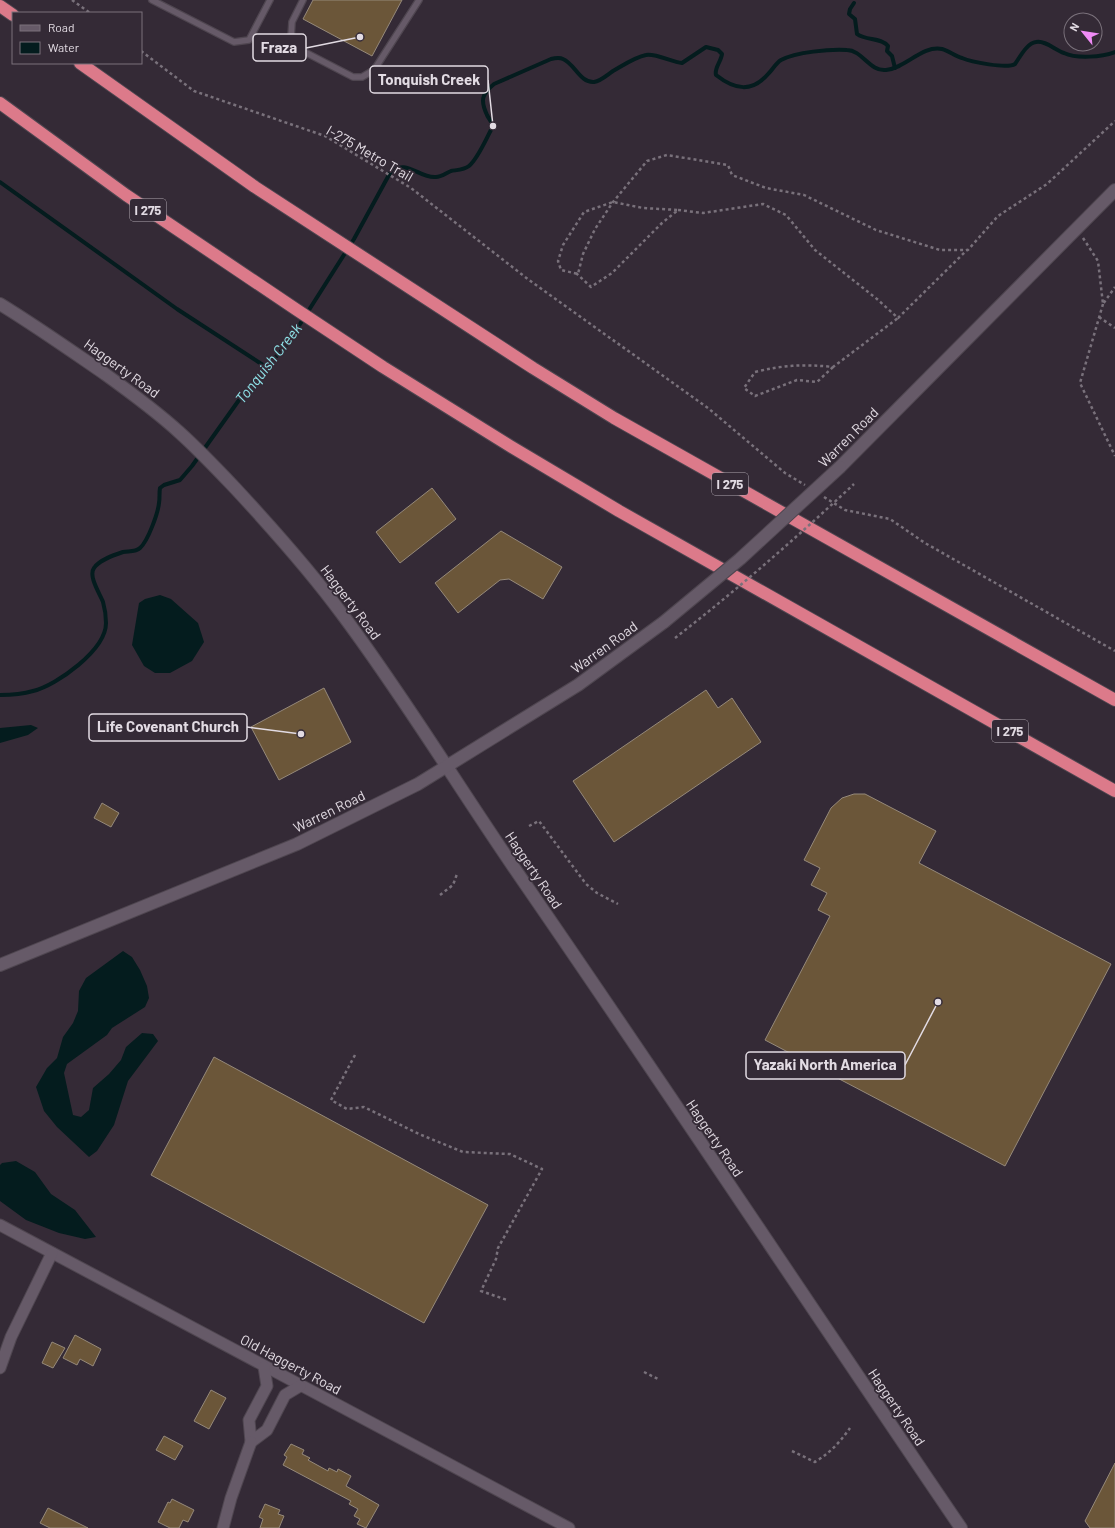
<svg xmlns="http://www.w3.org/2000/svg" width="1115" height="1528" font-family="Barlow,sans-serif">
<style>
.water{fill:#041c1e}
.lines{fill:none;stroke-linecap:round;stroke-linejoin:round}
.stream{stroke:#041c1e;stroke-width:4}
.building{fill:#6b5639;stroke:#95897a}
.service-casing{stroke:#4f4650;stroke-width:8}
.minor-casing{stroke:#4f4650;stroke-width:13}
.secondary-casing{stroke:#4f4650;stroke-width:14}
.motorway-casing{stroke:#4f4650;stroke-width:14}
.path{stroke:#79717b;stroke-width:2.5;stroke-dasharray:3 3;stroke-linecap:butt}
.service{stroke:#665a68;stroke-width:5.5}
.minor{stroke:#665a68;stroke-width:11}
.secondary{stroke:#665a68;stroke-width:12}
.motorway{stroke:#dc7a8a;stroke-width:12}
.secondary-bridge-casing{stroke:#4f4650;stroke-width:14;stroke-linecap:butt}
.path-bridge{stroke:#79717b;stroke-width:2.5;stroke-dasharray:3 3;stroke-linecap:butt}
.secondary-bridge{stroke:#665a68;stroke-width:12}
.labels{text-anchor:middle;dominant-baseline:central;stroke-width:3.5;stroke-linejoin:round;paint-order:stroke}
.shield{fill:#342a36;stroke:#aea6af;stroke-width:1}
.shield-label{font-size:13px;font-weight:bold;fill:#e2dbe3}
.street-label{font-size:14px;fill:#e2dbe3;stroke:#342a36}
.water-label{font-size:15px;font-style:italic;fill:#8fe3e9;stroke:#342a36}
.leader{fill:none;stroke:#e2dbe3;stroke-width:1.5}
.callout-dot{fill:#e2dbe3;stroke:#342a36;stroke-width:1.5}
.callout{fill:#342a36;stroke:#e2dbe3;stroke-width:1.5}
.callout-label{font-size:15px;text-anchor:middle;font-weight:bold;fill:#e2dbe3}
</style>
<rect width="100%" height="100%" fill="#342a36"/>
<!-- water -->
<g class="water">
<path d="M 160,595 L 171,599 L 198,623 L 204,642 L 192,661 L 170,673 L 155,673 L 144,666 L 132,645 L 139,603 L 145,599 Z"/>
<path d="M 31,725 L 38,728 L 28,735 L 0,743 L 0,728 Z"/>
<path d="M 123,951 L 132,957 L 140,970 L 147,986 L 149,998 L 145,1007 L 112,1028 L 107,1035 L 67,1064 L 64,1073 L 73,1115 L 81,1117 L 89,1110 L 93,1088 L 109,1074 L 121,1060 L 126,1047 L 142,1033 L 153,1034 L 158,1041 L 128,1081 L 114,1125 L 97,1151 L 89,1157 L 57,1127 L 44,1111 L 36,1087 L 47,1068 L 57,1058 L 63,1037 L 73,1023 L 78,1011 L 79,991 L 86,978 Z"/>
<path d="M 16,1161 L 35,1172 L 51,1194 L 75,1210 L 96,1237 L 85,1239 L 59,1233 L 26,1220 L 0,1201 L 0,1165 L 2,1163 Z"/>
</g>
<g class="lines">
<!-- stream -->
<g class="stream">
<path d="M 854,3 L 850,9 L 849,14 L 855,19 L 857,34 C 866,41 881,37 888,46 L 887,51 L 892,56 L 895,68"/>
<path d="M 0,182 L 177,309 L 266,367"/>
<path d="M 0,695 C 11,695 23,694 33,691 C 57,685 106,650 106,623 C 106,616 105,609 103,602 C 100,594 88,576 94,568 C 99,560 114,555 123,552 C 129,551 136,552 140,548 C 148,541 158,513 159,503 C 160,498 159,493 160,488 L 164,485 L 180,480 L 192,466 L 244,393 L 288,343 L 354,239 L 390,173 C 406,157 419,179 436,177 C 441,177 446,173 451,171 C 456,170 464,170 469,166 C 478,159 487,137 493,126 C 492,122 489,119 487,115 C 480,100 482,94 494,84 L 551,59 C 555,58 559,57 563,59 C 575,64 580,83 594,82 C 601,81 607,75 613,71 C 622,66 635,57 646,55 C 655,53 672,62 682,63 L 706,47 L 718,50 L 722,54 C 721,62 714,68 716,75 C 735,90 752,93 769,73 C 773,69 776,63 781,60 C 796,52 830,49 847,50 C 862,50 870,72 886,70 C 906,68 922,45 942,49 C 949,51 955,56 962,58 C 971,62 1007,69 1015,64 C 1020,57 1027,43 1036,42 C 1045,40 1055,50 1064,53 C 1077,59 1102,57 1115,52"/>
</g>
</g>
<!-- building -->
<g class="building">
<path d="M 313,0 L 402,0 L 372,56 L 303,19 Z"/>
<path d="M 432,488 L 456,519 L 400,563 L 376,532 Z"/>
<path d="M 501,531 L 562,567 L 543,599 L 509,579 L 500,580 L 458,613 L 435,583 Z"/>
<path d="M 324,688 L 351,742 L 279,780 L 251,727 Z"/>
<path d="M 706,690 L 718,708 L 732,698 L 761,742 L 614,842 L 573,781 Z"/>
<path d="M 854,794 L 865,794 L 936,831 L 919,863 L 1111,964 L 1005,1166 L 765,1040 L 830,916 L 818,910 L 827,893 L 811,885 L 820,868 L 804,860 L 831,808 L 842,798 Z"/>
<path d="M 102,803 L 119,813 L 111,827 L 94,818 Z"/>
<path d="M 214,1057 L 488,1205 L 424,1323 L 151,1175 Z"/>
<path d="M 75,1335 L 101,1349 L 93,1366 L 80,1359 L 77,1365 L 63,1358 Z"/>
<path d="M 52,1342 L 65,1348 L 53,1368 L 42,1363 Z"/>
<path d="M 211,1390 L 226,1398 L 209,1429 L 194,1421 Z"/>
<path d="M 164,1436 L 183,1446 L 175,1460 L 156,1450 Z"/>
<path d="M 291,1444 L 304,1450 L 302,1454 L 310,1458 L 308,1460 L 328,1471 L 329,1468 L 337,1472 L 338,1469 L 351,1476 L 346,1486 L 379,1505 L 366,1528 L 357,1524 L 360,1519 L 354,1516 L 358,1509 L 349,1504 L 351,1501 L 283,1465 L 287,1457 L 284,1455 Z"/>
<path d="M 1115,1463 L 1115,1528 L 1090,1528 L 1085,1521 Z"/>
<path d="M 172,1499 L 194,1510 L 188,1522 L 183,1520 L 179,1528 L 170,1528 L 158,1522 L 168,1502 L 170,1503 Z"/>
<path d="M 265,1504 L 280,1510 L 278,1514 L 284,1516 L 279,1528 L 260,1528 L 263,1519 L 259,1517 Z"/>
<path d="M 48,1508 L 88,1528 L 50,1528 L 40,1523 Z"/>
</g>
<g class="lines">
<!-- service casing -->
<g class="service-casing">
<g id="service">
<path d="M 152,0 L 234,42 L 249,40 L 270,0"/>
<path d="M 303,0 L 292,22 L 291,37 L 297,48 L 353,77 L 362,77 L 374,70 L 419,0"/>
</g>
</g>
<!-- minor casing -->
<g class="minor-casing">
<g id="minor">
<path d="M 0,1225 L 569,1528"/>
<path d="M 264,1367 L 267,1386 L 249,1420 L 251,1442 L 267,1430 L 285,1395 L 300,1386"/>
<path d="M 0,1368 L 11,1337 L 52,1253"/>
<path d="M 223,1528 L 231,1498 L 251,1442"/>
</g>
</g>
<!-- secondary casing -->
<g class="secondary-casing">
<g id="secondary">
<path d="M 0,304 C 36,326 70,350 105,374 C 130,392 156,411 179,432 C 199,450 217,469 235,488 C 273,529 309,569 342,614 C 408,702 465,798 528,888 C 674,1100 816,1315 961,1528"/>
<path d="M 840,467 L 1115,190"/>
<path d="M 0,965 L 297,844 L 418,784 L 578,685 L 664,622"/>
</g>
</g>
<!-- motorway casing -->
<g class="motorway-casing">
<g id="motorway">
<path d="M 0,6 L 13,15"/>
<path d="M 80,63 L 255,187 L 533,368 L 614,418 L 1115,700"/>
<path d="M 0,103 L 126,195 L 297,310 L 383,367 L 510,446 L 619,511 L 1115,791"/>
</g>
</g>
<!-- path -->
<g class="path">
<path d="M 72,0 L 90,13"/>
<path d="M 141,51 L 194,91 L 325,136 L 411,188 L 529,280 L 708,408 L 785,473 L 805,485"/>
<path d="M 678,210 L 703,213 L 763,204 L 786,215 L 815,250 L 877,299 L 898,318 L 967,250"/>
<path d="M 1083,238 L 1098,261 L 1103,304 L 1115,287"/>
<path d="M 576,273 L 591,287 L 612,273 L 662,223 L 678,210 L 643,208 L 613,202 L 584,212 L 563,245 L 558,261 L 561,270 L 578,274 L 583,254 L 595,229 L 613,202 L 647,161 L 667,155 L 728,165 L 732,175 L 766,188 L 804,195 L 876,230 L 940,250 L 968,250 L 998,216 L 1047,184 L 1115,121"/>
<path d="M 1103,304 L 1080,383 L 1115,456"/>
<path d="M 1099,317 L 1115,328"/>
<path d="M 833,367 L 817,382 L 797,380 L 755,396 L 744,388 L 755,372 C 783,365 804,364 833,367 L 898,318"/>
<path d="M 824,497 L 845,510 L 890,519 L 925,543 L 1115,651"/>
<path d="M 529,826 L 539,821 L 586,884 L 597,893 L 618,904"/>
<path d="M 440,895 L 453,885 L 457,874"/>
<path d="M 355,1055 L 331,1100 L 347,1109 L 364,1107 L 419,1134 L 463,1152 L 510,1154 L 542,1169 L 498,1248 L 496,1259 L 481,1291 L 507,1300"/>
<path d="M 644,1372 L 658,1379"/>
<path d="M 792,1451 L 815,1462 C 830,1453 840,1442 850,1428"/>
</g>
<!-- service -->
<use href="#service" class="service"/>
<!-- minor -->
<use href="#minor" class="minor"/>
<!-- secondary -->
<use href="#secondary" class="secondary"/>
<!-- motorway -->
<use href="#motorway" class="motorway"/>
<!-- secondary-bridge casing -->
<g class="secondary-bridge-casing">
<path id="secondary-bridge" d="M 664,622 L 740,559 L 840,467"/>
</g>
<!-- path-bridge -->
<path class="path-bridge" d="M 675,638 C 737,590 796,538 854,484"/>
<!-- secondary-bridge -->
<use href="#secondary-bridge" class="secondary-bridge"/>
</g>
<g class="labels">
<!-- shield labels -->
<g class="shield">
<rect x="130" y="199" width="36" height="22" rx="3"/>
<rect x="712" y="473" width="36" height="22" rx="3"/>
<rect x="992" y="720" width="36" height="22" rx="3"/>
</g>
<g class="shield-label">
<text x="148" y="210">I 275</text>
<text x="730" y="484">I 275</text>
<text x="1010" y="731">I 275</text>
</g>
<!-- street labels -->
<g class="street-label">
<text transform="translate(370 153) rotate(30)">I-275 Metro Trail</text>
<text transform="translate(122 368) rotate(36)">Haggerty Road</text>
<text transform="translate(848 437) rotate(-45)">Warren Road</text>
<text transform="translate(351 602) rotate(53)">Haggerty Road</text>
<text transform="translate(604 647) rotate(-36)">Warren Road</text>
<text transform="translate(329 811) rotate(-26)">Warren Road</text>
<text transform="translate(534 870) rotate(56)">Haggerty Road</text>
<text transform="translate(715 1138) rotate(56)">Haggerty Road</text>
<text transform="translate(291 1364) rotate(28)">Old Haggerty Road</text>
<text transform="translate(897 1407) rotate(56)">Haggerty Road</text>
</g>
<!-- water labels -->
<g class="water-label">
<text transform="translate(268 363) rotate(-52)">Tonquish Creek</text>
</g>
</g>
<!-- callouts -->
<path class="leader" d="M360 37L306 48M493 126L488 80M301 734L247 727M938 1002L905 1065"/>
<g class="callout-dot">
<circle cx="360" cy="37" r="4"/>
<circle cx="493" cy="126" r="4"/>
<circle cx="301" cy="734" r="4"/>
<circle cx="938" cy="1002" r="4"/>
</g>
<g class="callout">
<rect x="253" y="34" width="53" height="27" rx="4"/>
<rect x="370" y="66" width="118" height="27" rx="4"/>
<rect x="89" y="714" width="158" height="27" rx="4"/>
<rect x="746" y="1052" width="159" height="27" rx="4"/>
</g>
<g class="callout-label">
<text x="279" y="53">Fraza</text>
<text x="429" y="85">Tonquish Creek</text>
<text x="168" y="732">Life Covenant Church</text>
<text x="825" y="1070">Yazaki North America</text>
</g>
<!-- legend -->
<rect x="12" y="12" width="130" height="52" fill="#342a36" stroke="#7a717b"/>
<rect x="20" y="25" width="20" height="6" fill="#665a68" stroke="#7a717b"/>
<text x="48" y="32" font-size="12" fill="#e2dbe3">Road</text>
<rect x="20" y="42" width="20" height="12" fill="#041c1e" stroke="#7a717b"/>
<text x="48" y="52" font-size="12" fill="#e2dbe3">Water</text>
<!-- north arrow -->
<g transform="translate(1083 32) rotate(300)"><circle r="19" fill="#342a36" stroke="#7a717b"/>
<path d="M0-3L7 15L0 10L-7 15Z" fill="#f08bf6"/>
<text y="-6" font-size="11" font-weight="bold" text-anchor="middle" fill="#e2dbe3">N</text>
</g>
</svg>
